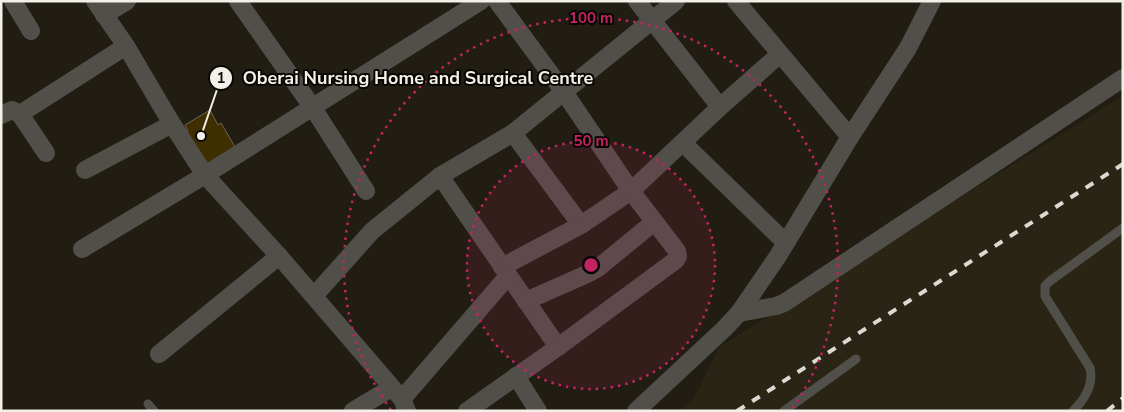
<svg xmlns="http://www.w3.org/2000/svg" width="1124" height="412" font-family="'Nunito Sans',sans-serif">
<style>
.built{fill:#2a2414}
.building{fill:#3e2e00;stroke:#6c675c}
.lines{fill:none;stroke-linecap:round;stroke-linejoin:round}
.service{stroke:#514f4a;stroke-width:9}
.minor{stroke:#514f4a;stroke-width:18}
.rail{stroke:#dcd9d2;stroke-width:4;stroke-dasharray:9 9;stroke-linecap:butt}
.ring{fill:none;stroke:#c42362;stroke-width:2.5;stroke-dasharray:2.5 5}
.centre{fill:#c42362;stroke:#090704;stroke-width:2.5}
.ring-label{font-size:15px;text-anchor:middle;font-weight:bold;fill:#c42362;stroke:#090704;stroke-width:4;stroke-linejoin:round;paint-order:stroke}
.leader{fill:none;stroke:#f3f0e9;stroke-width:2}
.callout-dot{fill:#f3f0e9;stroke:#090704;stroke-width:2}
.mark-label{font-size:15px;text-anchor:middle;font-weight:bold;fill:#111}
.callout-label{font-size:18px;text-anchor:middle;font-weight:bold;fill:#f3f0e9;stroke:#090704;stroke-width:4;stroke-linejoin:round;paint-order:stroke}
</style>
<rect width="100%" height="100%" fill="#211d13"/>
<!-- built -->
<path class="built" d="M 1123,96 L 1123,411 L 679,411 L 694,399 L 719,347 Z"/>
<!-- building -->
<path class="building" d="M 210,110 L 218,125 L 221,123 L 235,147 L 194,172 L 175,139 L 188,131 L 185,125 Z"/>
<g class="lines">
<!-- service -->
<g class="service">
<path d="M 148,404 L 154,411"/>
<path d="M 784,411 L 856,359"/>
<path d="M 1073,411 C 1085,399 1094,385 1090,368 L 1045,296 L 1045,286 L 1050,281 L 1123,228"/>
</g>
<!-- minor -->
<g class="minor">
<path d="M 13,1 L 31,31"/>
<path d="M 95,1 L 126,46 L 172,124 L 205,175 L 279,256 L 402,399 L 407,411"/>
<path d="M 238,1 L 313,108 L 366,191"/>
<path d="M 637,1 L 720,107"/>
<path d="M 736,1 L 850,137"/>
<path d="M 104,15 L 127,1"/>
<path d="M 1,115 L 12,110 L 20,114"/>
<path d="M 513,133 L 581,225"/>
<path d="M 683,143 L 786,243"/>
<path d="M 46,153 L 20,114 L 126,46"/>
<path d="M 85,170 L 172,124"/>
<path d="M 440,176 L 558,347"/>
<path d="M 82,249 L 205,175 L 481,1"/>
<path d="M 502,267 L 581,225 L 631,191 L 720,107 L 780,54"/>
<path d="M 314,296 L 372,231 L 440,176 L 513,133 L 676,1"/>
<path d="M 526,301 L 587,274 L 598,268 L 654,222"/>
<path d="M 739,313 L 776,306 L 784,303 L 1123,78"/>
<path d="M 159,354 L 279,256"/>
<path d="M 516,376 L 538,411"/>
<path d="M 402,399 L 508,276"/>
<path d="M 353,411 L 391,388"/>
<path d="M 467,411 L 558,347 L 676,260 L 678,256 L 677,251 L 631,191 L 564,92 L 497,1"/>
<path d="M 636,411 L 724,329 L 739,313 L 778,256 L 850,137 L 908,48 L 932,1"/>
</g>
<!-- rail -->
<g class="rail">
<path d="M 737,411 L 1123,164"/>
<path d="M 1107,411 L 1123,398"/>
</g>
</g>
<!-- distance rings -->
<circle cx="591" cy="265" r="124" fill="#c42362" fill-opacity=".12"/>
<g class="ring">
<circle cx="591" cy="265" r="124"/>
<path d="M391 410A247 247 0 1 1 791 410"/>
</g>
<circle cx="591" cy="265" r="8" class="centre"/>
<g class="ring-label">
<text x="591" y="23">100 m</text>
<text x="591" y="146">50 m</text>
</g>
<!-- callouts -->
<path class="leader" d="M201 136L221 78"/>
<g class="callout-dot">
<circle cx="201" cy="136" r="5"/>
<circle cx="221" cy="78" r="12"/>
</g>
<g class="mark-label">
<text x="221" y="83">1</text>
</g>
<g class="callout-label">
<text x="418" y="84">Oberai Nursing Home and Surgical Centre</text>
</g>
<!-- border -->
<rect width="1124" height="412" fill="none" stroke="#f3f0e9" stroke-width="5"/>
</svg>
